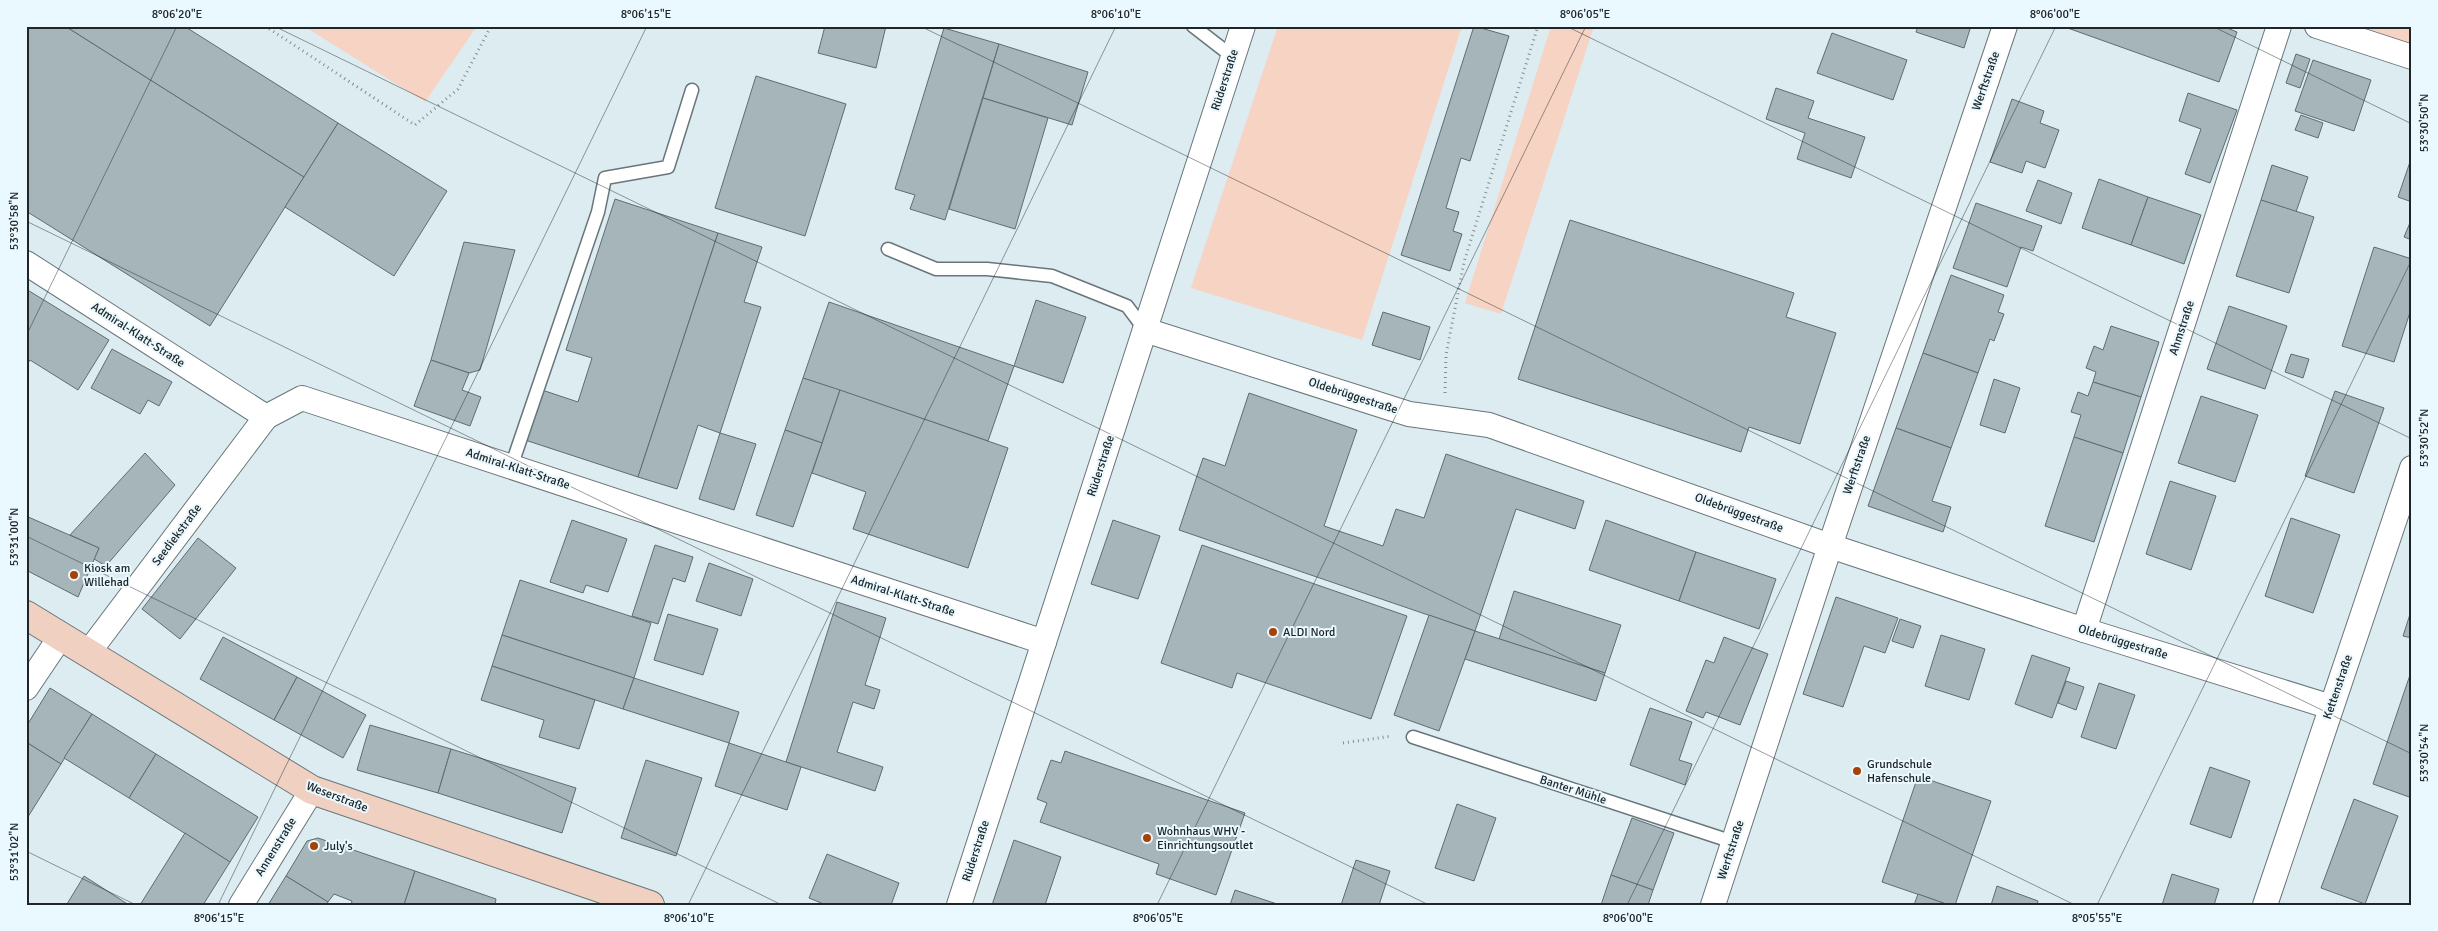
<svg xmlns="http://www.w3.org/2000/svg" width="2438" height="931" font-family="Signika,sans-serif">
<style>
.green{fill:#f7d3c3}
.building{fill:#a6b5ba;stroke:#5f6d72}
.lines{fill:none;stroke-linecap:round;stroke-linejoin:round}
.lane-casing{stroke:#68767a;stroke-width:15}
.street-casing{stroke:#68767a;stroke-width:26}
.secondary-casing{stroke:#68767a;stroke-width:30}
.path{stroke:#828d91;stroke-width:3;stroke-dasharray:1 4;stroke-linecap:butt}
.lane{stroke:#fff;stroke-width:12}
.street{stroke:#fff;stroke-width:24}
.secondary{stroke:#f0d0c1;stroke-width:28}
.ticks{fill:none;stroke:#202628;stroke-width:1;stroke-opacity:0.45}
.poi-dot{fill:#a54306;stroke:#e9f9ff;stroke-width:2}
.labels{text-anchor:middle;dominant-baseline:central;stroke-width:4;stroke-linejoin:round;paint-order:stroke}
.street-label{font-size:12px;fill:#202628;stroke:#e9f9ff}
.poi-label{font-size:12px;fill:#202628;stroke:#e9f9ff;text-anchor:start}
.neatline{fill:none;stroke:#202628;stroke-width:2}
.ticks-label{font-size:12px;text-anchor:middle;fill:#202628}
</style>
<rect width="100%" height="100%" fill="#dcecf1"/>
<!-- green -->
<g class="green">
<path d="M 311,26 L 477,26 L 425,102 L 310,30 Z"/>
<path d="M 1278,26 L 1462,26 L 1362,340 L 1191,288 Z"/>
<path d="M 1551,26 L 1594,26 L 1501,314 L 1465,303 Z"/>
<path d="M 2355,26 L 2412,26 L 2412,45 Z"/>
</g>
<!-- building -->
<g class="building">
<path d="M 26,26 L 65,26 L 304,177 L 210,326 L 26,211 Z"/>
<path d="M 65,26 L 184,26 L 338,123 L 304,177 Z"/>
<path d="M 825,26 L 886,26 L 876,68 L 818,53 Z"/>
<path d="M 1474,26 L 1509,36 L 1470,161 L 1461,158 L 1446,208 L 1459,212 L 1453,231 L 1462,234 L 1450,271 L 1401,255 Z"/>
<path d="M 1918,26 L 1971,26 L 1964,48 L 1916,32 Z"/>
<path d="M 2062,26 L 2222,26 L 2237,32 L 2219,82 Z"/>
<path d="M 944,28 L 999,44 L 945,220 L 910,209 L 915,195 L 895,189 Z"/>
<path d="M 1832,33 L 1907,60 L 1893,100 L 1817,73 Z"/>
<path d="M 999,44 L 1088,72 L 1072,125 L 983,98 Z"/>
<path d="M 2296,54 L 2310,59 L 2300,88 L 2286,83 Z"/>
<path d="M 2313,60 L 2371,80 L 2354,131 L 2295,111 Z"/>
<path d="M 756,76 L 846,104 L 805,236 L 715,208 Z"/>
<path d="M 1776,88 L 1814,101 L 1808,118 L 1865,137 L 1851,178 L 1797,159 L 1805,133 L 1766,119 Z"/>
<path d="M 2188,93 L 2237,110 L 2210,183 L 2185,174 L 2201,129 L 2179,121 Z"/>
<path d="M 983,98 L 1048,118 L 1015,229 L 949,209 Z"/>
<path d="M 2012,99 L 2044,111 L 2040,123 L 2059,130 L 2045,168 L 2026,161 L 2022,173 L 1990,162 Z"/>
<path d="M 2301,115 L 2323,123 L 2318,138 L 2295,130 Z"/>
<path d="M 338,123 L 447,191 L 394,276 L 285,207 Z"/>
<path d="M 2412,156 L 2412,202 L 2398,197 Z"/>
<path d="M 2272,165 L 2308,177 L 2296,212 L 2261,200 Z"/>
<path d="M 2099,179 L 2148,197 L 2131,245 L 2082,228 Z"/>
<path d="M 2038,180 L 2072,193 L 2061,224 L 2026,211 Z"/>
<path d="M 2148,197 L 2201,215 L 2184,264 L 2131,245 Z"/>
<path d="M 615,199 L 718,233 L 638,477 L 525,440 L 542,390 L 578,402 L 592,358 L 566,350 Z"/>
<path d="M 2261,200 L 2314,217 L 2289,293 L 2236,276 Z"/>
<path d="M 1976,203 L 2042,226 L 2033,251 L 2021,247 L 2007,287 L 1953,268 Z"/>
<path d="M 2412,218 L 2412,240 L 2404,237 Z"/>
<path d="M 1570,220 L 1794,293 L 1786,317 L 1836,333 L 1800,444 L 1749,427 L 1741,452 L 1518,379 Z"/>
<path d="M 718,233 L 762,247 L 744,302 L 761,307 L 720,433 L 698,425 L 677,489 L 638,477 Z"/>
<path d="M 464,242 L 515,250 L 480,370 L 469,373 L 431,360 Z"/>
<path d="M 2374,247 L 2412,259 L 2412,306 L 2394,362 L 2342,346 Z"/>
<path d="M 1951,275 L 2004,295 L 1998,312 L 2004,314 L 1994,341 L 1990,339 L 1978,373 L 1923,353 Z"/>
<path d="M 26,289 L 109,340 L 78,390 L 30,360 L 26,366 Z"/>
<path d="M 1036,300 L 1086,317 L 1063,383 L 1014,366 Z"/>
<path d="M 829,302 L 1014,366 L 988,441 L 803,378 Z"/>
<path d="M 2229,306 L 2287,326 L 2265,389 L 2207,369 Z"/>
<path d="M 1383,312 L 1430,327 L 1420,360 L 1372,345 Z"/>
<path d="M 2111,326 L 2159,342 L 2141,397 L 2093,382 L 2096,372 L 2086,368 L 2094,346 L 2103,350 Z"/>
<path d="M 112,349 L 172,382 L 159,406 L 148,400 L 140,414 L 91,388 Z"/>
<path d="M 1923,353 L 1978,373 L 1951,448 L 1896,428 Z"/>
<path d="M 2291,354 L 2309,359 L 2303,378 L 2285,372 Z"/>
<path d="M 431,360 L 469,373 L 462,390 L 481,397 L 470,426 L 414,406 Z"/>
<path d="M 803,378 L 840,390 L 822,443 L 785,430 Z"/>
<path d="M 1994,379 L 2020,388 L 2005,433 L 1980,425 Z"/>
<path d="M 2093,382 L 2141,397 L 2123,453 L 2074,437 L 2081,415 L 2071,412 L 2078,392 L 2088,396 Z"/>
<path d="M 840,390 L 1008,448 L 968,568 L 853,529 L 866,492 L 812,473 Z"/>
<path d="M 2335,391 L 2384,408 L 2354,493 L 2305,476 Z"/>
<path d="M 1249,393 L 1357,430 L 1324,526 L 1383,546 L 1396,509 L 1424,518 L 1446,454 L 1584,501 L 1575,529 L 1516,509 L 1475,631 L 1179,530 L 1203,458 L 1225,466 Z"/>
<path d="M 2201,396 L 2258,415 L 2235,482 L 2178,463 Z"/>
<path d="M 1896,428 L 1951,448 L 1932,501 L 1951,507 L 1943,532 L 1868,506 Z"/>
<path d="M 785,430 L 822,443 L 793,527 L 756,515 Z"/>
<path d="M 720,433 L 756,444 L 734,510 L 699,499 Z"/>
<path d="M 2074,437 L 2123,453 L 2094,542 L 2045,526 Z"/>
<path d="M 145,453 L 175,485 L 106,566 L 94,559 L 99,548 L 70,535 Z"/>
<path d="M 2170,481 L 2216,496 L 2191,570 L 2146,554 Z"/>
<path d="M 26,516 L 99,548 L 78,597 L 26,570 Z"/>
<path d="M 2291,518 L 2340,535 L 2313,613 L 2265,596 Z"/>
<path d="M 572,520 L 627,539 L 608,592 L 586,585 L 583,593 L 550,582 Z"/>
<path d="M 1113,520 L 1160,536 L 1138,599 L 1091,584 Z"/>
<path d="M 1606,520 L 1696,552 L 1679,601 L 1589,570 Z"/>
<path d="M 198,538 L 236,568 L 180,639 L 142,609 Z"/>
<path d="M 655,545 L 693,557 L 685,582 L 673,578 L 658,624 L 632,616 Z"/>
<path d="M 1202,545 L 1407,616 L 1371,719 L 1237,673 L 1232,688 L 1161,663 Z"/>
<path d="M 1696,552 L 1776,579 L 1759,629 L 1679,601 Z"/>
<path d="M 709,563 L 753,579 L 741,616 L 696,601 Z"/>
<path d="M 520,580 L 651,623 L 634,678 L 502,635 Z"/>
<path d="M 1514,591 L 1621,625 L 1605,673 L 1499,639 Z"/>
<path d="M 1836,597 L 1898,618 L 1885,653 L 1864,646 L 1843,707 L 1803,694 Z"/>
<path d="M 837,602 L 886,618 L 865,685 L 880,690 L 874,709 L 853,702 L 837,752 L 883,767 L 875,791 L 786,762 Z"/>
<path d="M 2412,608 L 2412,638 L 2403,636 Z"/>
<path d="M 668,614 L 718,629 L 703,675 L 654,660 Z"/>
<path d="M 1429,615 L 1475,631 L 1439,731 L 1394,715 Z"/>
<path d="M 1900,619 L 1921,626 L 1913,648 L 1892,641 Z"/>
<path d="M 1475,631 L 1605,673 L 1596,701 L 1465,659 Z"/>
<path d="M 502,635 L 634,678 L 623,709 L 492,666 Z"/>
<path d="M 1941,635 L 1985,649 L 1969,700 L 1925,686 Z"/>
<path d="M 223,637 L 297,677 L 274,720 L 200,679 Z"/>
<path d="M 1724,637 L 1768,654 L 1740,725 L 1706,712 L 1703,718 L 1686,711 L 1706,660 L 1714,663 Z"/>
<path d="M 2032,655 L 2070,668 L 2052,718 L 2015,704 Z"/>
<path d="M 492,666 L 595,700 L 579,749 L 539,737 L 544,720 L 481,700 Z"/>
<path d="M 2412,669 L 2412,798 L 2373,784 Z"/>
<path d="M 297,677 L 366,715 L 343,758 L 274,720 Z"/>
<path d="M 634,678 L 739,712 L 729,743 L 623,709 Z"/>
<path d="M 2066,681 L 2084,687 L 2076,710 L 2058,703 Z"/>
<path d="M 2099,683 L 2135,695 L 2116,749 L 2081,737 Z"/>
<path d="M 50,688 L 92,714 L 61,764 L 26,742 L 26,727 Z"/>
<path d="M 1650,708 L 1692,722 L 1679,760 L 1692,764 L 1685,785 L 1630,765 Z"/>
<path d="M 92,714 L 156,754 L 129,798 L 64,758 Z"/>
<path d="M 370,725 L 451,749 L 438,793 L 357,770 Z"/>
<path d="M 26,742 L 61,764 L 26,820 Z"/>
<path d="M 729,743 L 801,767 L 787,810 L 715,786 Z"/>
<path d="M 451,749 L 576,788 L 562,833 L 438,793 Z"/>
<path d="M 1065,751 L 1245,813 L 1216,895 L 1156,874 L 1159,864 L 1040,822 L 1047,803 L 1037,799 L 1051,760 L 1061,763 Z"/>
<path d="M 156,754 L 258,817 L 230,862 L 129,798 Z"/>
<path d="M 646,760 L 702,778 L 676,856 L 621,838 Z"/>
<path d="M 2210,767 L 2250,781 L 2231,838 L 2190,824 Z"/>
<path d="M 1918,776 L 1991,801 L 1955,905 L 1949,905 L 1882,882 Z"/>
<path d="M 2354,799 L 2398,816 L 2365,904 L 2321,888 Z"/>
<path d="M 1457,804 L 1496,818 L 1474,881 L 1435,868 Z"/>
<path d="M 1632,818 L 1674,833 L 1653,890 L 1611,875 Z"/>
<path d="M 185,833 L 230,862 L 203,905 L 140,905 Z"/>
<path d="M 318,838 L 415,871 L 404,905 L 351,905 L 352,901 L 334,894 L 328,902 L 286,876 L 307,841 Z"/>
<path d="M 1014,840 L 1061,857 L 1045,905 L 992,905 Z"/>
<path d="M 827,854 L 899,883 L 891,905 L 826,905 L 809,898 Z"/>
<path d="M 1356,860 L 1390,871 L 1379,905 L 1341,905 Z"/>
<path d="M 415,871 L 496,899 L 495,905 L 404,905 Z"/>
<path d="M 2172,874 L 2219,889 L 2214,905 L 2162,905 Z"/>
<path d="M 1611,875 L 1653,890 L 1648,905 L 1601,905 Z"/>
<path d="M 84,876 L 129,905 L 69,905 L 67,904 Z"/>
<path d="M 286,876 L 328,902 L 326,905 L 268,905 Z"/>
<path d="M 1997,886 L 2038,901 L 2037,905 L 1991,905 Z"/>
<path d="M 1235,890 L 1280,905 L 1230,905 Z"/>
<path d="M 1918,894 L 1949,905 L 1914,905 Z"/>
</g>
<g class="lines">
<!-- lane casing -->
<g class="lane-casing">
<g id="lane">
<path d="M 1193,26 L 1233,57"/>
<path d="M 888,249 L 936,269 L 987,269 L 1052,276 L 1127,306 L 1145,330"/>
<path d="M 511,467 L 598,212 L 605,178 L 668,167 L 692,90"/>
<path d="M 1413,737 L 1733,842"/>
</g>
</g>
<!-- street casing -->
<g class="street-casing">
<g id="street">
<path d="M 2317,26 L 2412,57"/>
<path d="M 26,263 L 266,417 L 302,398 L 1044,642"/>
<path d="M 1145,330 L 1409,414 L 1489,425 L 1830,546 L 2084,630 L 2331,707"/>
<path d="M 2084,630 L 2279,26"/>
<path d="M 88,653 L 266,417"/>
<path d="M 26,688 L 61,636"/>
<path d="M 241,905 L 312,790"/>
<path d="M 959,905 L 1243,26"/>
<path d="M 1713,905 L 1830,546 L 2005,26"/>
<path d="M 2265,905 L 2412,468"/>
</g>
</g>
<!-- secondary casing -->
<g class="secondary-casing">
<path id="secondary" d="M 26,615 L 312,790 L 650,905"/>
</g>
<!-- path -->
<g class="path">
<path d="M 265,26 L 415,125 L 458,89 L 491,26"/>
<path d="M 1445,393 L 1446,355 L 1464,262 L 1538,26"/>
<path d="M 1343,743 L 1392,736"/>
</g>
<!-- lane -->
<use href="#lane" class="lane"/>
<!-- street -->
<use href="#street" class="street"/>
<!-- secondary -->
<use href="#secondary" class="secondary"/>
</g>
<!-- ticks -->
<path class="ticks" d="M 274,26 L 2075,905M 920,26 L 2412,754M 1566,26 L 2412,439M 2212,26 L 2412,124M 26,221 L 1429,905M 26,336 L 177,26M 26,536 L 782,905M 26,851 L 136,905M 218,905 L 647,26M 688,905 L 1116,26M 1157,905 L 1586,26M 1627,905 L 2056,26M 2097,905 L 2412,259"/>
<!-- markers -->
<g class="poi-dot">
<circle cx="74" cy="575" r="5"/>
<circle cx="1273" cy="632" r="5"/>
<circle cx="1857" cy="771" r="5"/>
<circle cx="1147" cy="838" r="5"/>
<circle cx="314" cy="846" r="5"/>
</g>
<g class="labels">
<!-- street labels -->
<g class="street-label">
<text transform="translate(1225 80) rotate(-72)">Rüderstraße</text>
<text transform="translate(1986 81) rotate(-71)">Werftstraße</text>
<text transform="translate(2182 328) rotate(-72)">Ahmstraße</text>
<text transform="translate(138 335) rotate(33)">Admiral-Klatt-Straße</text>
<text transform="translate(1353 396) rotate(18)">Oldebrüggestraße</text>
<text transform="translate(1857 465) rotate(-71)">Werftstraße</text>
<text transform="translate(1101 466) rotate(-72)">Rüderstraße</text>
<text transform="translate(518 469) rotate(18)">Admiral-Klatt-Straße</text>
<text transform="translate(1739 513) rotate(20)">Oldebrüggestraße</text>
<text transform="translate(177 535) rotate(-53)">Seediekstraße</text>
<text transform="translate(903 596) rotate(18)">Admiral-Klatt-Straße</text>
<text transform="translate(2123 642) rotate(17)">Oldebrüggestraße</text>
<text transform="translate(2338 687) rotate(-71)">Kettenstraße</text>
<text transform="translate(1573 790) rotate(18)">Banter Mühle</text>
<text transform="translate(337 797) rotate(21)">Weserstraße</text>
<text transform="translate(276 847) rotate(-58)">Annenstraße</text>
<text transform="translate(1731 850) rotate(-72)">Werftstraße</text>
<text transform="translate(976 851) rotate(-72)">Rüderstraße</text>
</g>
<!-- poi labels -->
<g class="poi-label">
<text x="84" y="568">Kiosk am<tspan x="84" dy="14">Willehad</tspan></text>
<text x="1283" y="632">ALDI Nord</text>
<text x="1867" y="764">Grundschule<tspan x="1867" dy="14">Hafenschule</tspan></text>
<text x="1157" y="831">Wohnhaus WHV -<tspan x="1157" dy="14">Einrichtungsoutlet</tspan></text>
<text x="324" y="846">July's</text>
</g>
</g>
<!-- border -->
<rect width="2438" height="931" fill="none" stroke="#e9f9ff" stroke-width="55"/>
<rect x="28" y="28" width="2382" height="876" class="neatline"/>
<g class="ticks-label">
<text x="177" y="18">8°06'20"E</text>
<text x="646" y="18">8°06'15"E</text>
<text x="1116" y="18">8°06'10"E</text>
<text x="1585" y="18">8°06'05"E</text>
<text x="2055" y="18">8°06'00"E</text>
<text transform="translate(2424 123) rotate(-90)" y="4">53°30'50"N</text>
<text transform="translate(14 221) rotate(-90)" y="4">53°30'58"N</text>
<text transform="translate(2424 438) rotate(-90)" y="4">53°30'52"N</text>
<text transform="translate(14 537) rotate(-90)" y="4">53°31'00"N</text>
<text transform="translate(2424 753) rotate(-90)" y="4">53°30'54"N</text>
<text transform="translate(14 852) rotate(-90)" y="4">53°31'02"N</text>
<text x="219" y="922">8°06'15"E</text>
<text x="689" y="922">8°06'10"E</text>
<text x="1158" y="922">8°06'05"E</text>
<text x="1628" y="922">8°06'00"E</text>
<text x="2097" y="922">8°05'55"E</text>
</g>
</svg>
